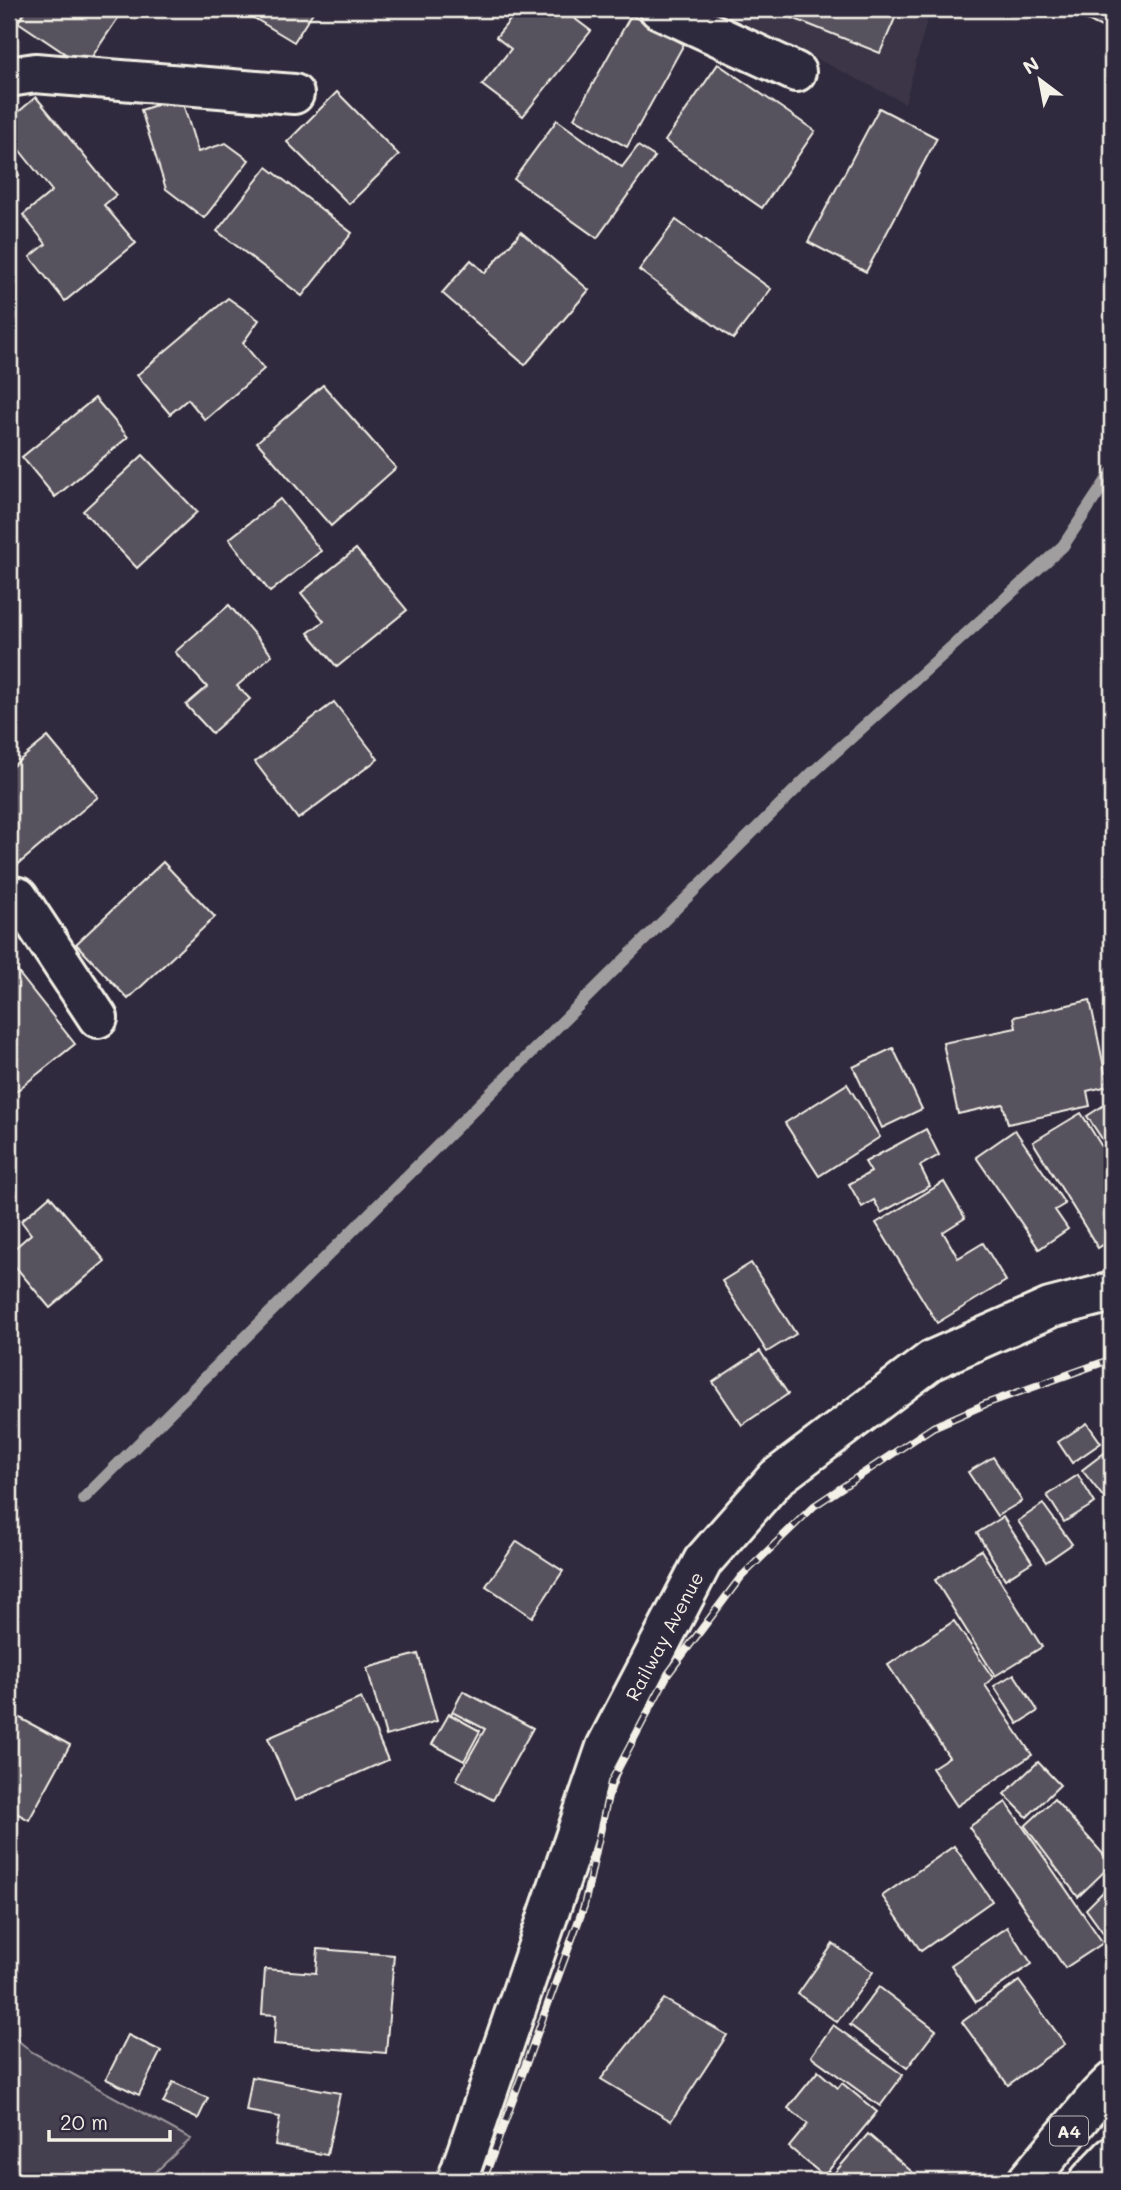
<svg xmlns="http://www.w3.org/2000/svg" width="1121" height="2190" font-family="Mali,sans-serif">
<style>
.built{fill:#3b3647}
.green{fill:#454050;stroke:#9c989c;stroke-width:2}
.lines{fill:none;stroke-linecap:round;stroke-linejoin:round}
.stream{stroke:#a19ea0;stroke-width:12}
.building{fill:#56525f;stroke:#f4f1e8;stroke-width:2}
.minor-casing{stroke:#f4f1e8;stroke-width:44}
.highway-casing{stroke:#f4f1e8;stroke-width:44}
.minor{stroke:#2f2a3d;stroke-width:38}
.highway{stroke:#2f2a3d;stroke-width:38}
.rail-casing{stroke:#f4f1e8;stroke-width:8}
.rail{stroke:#2f2a3d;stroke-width:5;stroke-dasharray:16;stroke-linecap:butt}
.labels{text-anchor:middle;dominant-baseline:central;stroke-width:7;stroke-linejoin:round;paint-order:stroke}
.shield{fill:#2f2a3d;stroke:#b9b5b5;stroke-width:2}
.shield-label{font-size:18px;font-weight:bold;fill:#f4f1e8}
.street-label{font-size:19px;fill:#f4f1e8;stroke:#2f2a3d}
</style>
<rect width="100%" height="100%" fill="#2f2a3d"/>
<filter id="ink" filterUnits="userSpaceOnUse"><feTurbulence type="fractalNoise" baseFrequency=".0143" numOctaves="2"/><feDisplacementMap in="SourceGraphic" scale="14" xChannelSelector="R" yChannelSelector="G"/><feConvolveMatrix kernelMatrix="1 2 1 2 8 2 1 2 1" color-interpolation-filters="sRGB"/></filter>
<g filter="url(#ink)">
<!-- built -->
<path class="built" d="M 717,9 L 930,9 L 905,103 Z"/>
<!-- green -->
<path class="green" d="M 9,2033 L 32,2052 L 191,2139 L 146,2181 L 9,2181 Z"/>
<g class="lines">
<!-- stream -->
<path class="stream" d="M 83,1499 L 810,775 L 1063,546 L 1112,472"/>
</g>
<!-- building -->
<g class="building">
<path d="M 27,9 L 124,9 L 85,67 L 18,22 Z"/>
<path d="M 239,9 L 315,9 L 294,42 Z"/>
<path d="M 519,9 L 562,9 L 591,31 L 523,116 L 482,85 L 511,49 L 496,37 Z"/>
<path d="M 770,9 L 899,9 L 880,53 Z"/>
<path d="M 1064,9 L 1112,9 L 1112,32 Z"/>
<path d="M 631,15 L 684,44 L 627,147 L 574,118 Z"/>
<path d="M 718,64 L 815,131 L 762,208 L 665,141 Z"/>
<path d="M 337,92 L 399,155 L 349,204 L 287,142 Z"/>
<path d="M 36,97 L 116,195 L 104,205 L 136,243 L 65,301 L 30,257 L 46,244 L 23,215 L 52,191 L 9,137 L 9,120 Z"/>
<path d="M 181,97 L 198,152 L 226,143 L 249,160 L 204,218 L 166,189 L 141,110 Z"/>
<path d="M 879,108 L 937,138 L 866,272 L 808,242 Z"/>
<path d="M 557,120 L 622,167 L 638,146 L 655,157 L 597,238 L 514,179 Z"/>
<path d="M 9,161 L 19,175 L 9,182 Z"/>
<path d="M 267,167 L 352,233 L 302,296 L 217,231 Z"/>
<path d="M 676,220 L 771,289 L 733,339 L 639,270 Z"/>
<path d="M 521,232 L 589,290 L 525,365 L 442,293 L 471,260 L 485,273 Z"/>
<path d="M 228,298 L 259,320 L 243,343 L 264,369 L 205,420 L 188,399 L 170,414 L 137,375 Z"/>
<path d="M 323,385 L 396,468 L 331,526 L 257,442 Z"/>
<path d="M 95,398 L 128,437 L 55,497 L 22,457 Z"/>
<path d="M 143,455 L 197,512 L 137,568 L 83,511 Z"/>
<path d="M 280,499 L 321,551 L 270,592 L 229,539 Z"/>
<path d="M 356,549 L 407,610 L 337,667 L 308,633 L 324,621 L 301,593 Z"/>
<path d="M 229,605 L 272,655 L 237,686 L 250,699 L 212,733 L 186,705 L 207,687 L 175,652 Z"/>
<path d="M 334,702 L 378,759 L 298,819 L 255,762 Z"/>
<path d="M 48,737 L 98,797 L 9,872 L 9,769 Z"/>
<path d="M 163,862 L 215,917 L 128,999 L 76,944 Z"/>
<path d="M 9,961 L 75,1044 L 9,1097 Z"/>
<path d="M 1090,1000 L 1108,1086 L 1087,1091 L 1090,1106 L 1008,1124 L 1003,1104 L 958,1114 L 943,1043 L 1016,1028 L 1014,1017 Z"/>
<path d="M 893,1048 L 922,1109 L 882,1128 L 853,1067 Z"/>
<path d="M 847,1084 L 880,1137 L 819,1176 L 785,1123 Z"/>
<path d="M 1112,1100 L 1112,1154 L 1087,1116 Z"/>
<path d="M 1081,1113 L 1112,1163 L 1112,1239 L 1098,1248 L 1033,1142 Z"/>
<path d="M 926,1129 L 939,1155 L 920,1166 L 930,1186 L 881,1213 L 874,1200 L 862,1207 L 849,1184 L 871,1172 L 865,1162 Z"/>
<path d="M 1015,1130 L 1065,1204 L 1055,1210 L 1068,1229 L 1039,1249 L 976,1157 Z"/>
<path d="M 944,1182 L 965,1218 L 943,1232 L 958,1258 L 983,1243 L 1006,1281 L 937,1323 L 876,1223 Z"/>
<path d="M 50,1196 L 105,1261 L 50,1308 L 9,1259 L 9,1253 L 31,1234 L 21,1221 Z"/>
<path d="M 751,1263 L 796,1334 L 767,1352 L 722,1281 Z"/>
<path d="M 760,1351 L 788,1394 L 742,1425 L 713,1382 Z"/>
<path d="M 1087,1423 L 1101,1443 L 1072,1463 L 1058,1442 Z"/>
<path d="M 1112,1447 L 1112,1508 L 1082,1470 Z"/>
<path d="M 993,1457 L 1022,1501 L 997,1516 L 968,1472 Z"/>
<path d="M 1078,1475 L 1095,1503 L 1064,1522 L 1047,1495 Z"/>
<path d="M 1043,1504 L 1072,1544 L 1046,1562 L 1018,1521 Z"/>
<path d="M 1003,1517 L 1032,1562 L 1005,1579 L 977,1533 Z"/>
<path d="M 517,1541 L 563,1571 L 532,1617 L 486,1586 Z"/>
<path d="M 981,1550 L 1042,1647 L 995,1676 L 935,1580 Z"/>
<path d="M 954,1621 L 993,1678 L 985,1685 L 1032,1755 L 957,1806 L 932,1768 L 949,1757 L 888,1665 Z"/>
<path d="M 418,1654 L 437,1721 L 386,1736 L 367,1668 Z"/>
<path d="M 1014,1674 L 1038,1711 L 1018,1724 L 994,1686 Z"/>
<path d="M 463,1691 L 533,1728 L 493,1800 L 456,1780 L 485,1729 L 452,1712 Z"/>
<path d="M 361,1698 L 388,1760 L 295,1801 L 268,1738 Z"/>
<path d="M 9,1712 L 70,1745 L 29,1820 L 9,1809 Z"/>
<path d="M 449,1714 L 480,1731 L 464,1761 L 432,1744 Z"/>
<path d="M 1038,1762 L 1060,1785 L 1027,1817 L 1004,1794 Z"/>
<path d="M 1054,1799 L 1112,1864 L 1078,1897 L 1025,1826 Z"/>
<path d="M 1006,1802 L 1103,1943 L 1065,1968 L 969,1827 Z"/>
<path d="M 954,1846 L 992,1901 L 921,1951 L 882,1896 Z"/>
<path d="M 1112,1883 L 1112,1945 L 1086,1909 Z"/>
<path d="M 1007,1927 L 1032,1964 L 976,2002 L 951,1965 Z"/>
<path d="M 833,1944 L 873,1972 L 837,2022 L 798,1994 Z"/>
<path d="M 318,1949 L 394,1955 L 386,2053 L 274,2044 L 276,2015 L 262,2014 L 265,1969 L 316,1973 Z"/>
<path d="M 1019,1981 L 1065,2044 L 1008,2085 L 962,2022 Z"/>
<path d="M 879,1987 L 936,2030 L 907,2068 L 850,2025 Z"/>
<path d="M 664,1999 L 727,2035 L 671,2121 L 601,2079 Z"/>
<path d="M 833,2025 L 903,2075 L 880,2106 L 811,2056 Z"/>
<path d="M 128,2035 L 161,2051 L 139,2095 L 106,2079 Z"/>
<path d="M 818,2071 L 838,2088 L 842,2083 L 877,2112 L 824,2176 L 789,2147 L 808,2124 L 788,2108 Z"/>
<path d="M 252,2077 L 340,2093 L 327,2155 L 275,2145 L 280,2117 L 246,2111 Z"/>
<path d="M 173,2082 L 208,2098 L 198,2119 L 163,2103 Z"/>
<path d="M 868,2134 L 918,2177 L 914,2181 L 835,2181 L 831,2177 Z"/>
</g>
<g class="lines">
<!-- minor casing -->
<g class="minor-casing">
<g id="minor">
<path d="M 659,9 L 796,72"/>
<path d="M 9,77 L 35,73 L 294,94"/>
<path d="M 9,895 L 18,897 L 98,1018"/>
<path d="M 457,2181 L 606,1747 L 703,1561 L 776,1478 L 932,1360 L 1050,1308 L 1112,1292"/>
</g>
</g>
<!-- highway casing -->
<g class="highway-casing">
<g id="highway">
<path d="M 1027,2181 L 1098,2096 L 1112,2082"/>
<path d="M 1089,2181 L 1112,2157"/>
</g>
</g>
<!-- minor -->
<use href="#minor" class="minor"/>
<!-- highway -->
<use href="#highway" class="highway"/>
<!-- rail casing -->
<g class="rail-casing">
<path id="rail" d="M 483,2181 L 584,1906 L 611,1782 L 668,1674 L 741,1577 L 814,1506 L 933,1427 L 988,1403 L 1112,1359"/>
</g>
<!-- rail -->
<use href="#rail" class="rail"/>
</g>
</g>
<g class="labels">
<!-- shield labels -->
<rect class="shield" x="1050" y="2116.5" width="38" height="29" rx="5"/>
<g class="shield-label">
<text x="1069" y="2131">A4</text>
</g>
<!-- street labels -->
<g class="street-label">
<text transform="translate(664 1636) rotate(-62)">Railway Avenue</text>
</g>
</g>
<!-- margin -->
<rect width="1121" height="2190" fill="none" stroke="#2f2a3d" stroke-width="35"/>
<rect x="18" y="18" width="1086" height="2155" fill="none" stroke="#f4f1e8" stroke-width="2.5" filter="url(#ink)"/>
<!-- north arrow -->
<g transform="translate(1040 80) rotate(328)" stroke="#2f2a3d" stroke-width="5" paint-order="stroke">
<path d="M0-5L12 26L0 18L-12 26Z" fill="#f4f1e8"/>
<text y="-10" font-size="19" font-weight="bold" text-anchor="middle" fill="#f4f1e8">N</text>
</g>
<!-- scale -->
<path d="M49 2130v10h121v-10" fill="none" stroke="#f4f1e8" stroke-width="3.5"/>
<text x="60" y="2130" font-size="21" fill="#f4f1e8" stroke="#2f2a3d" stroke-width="5" paint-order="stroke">20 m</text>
</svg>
